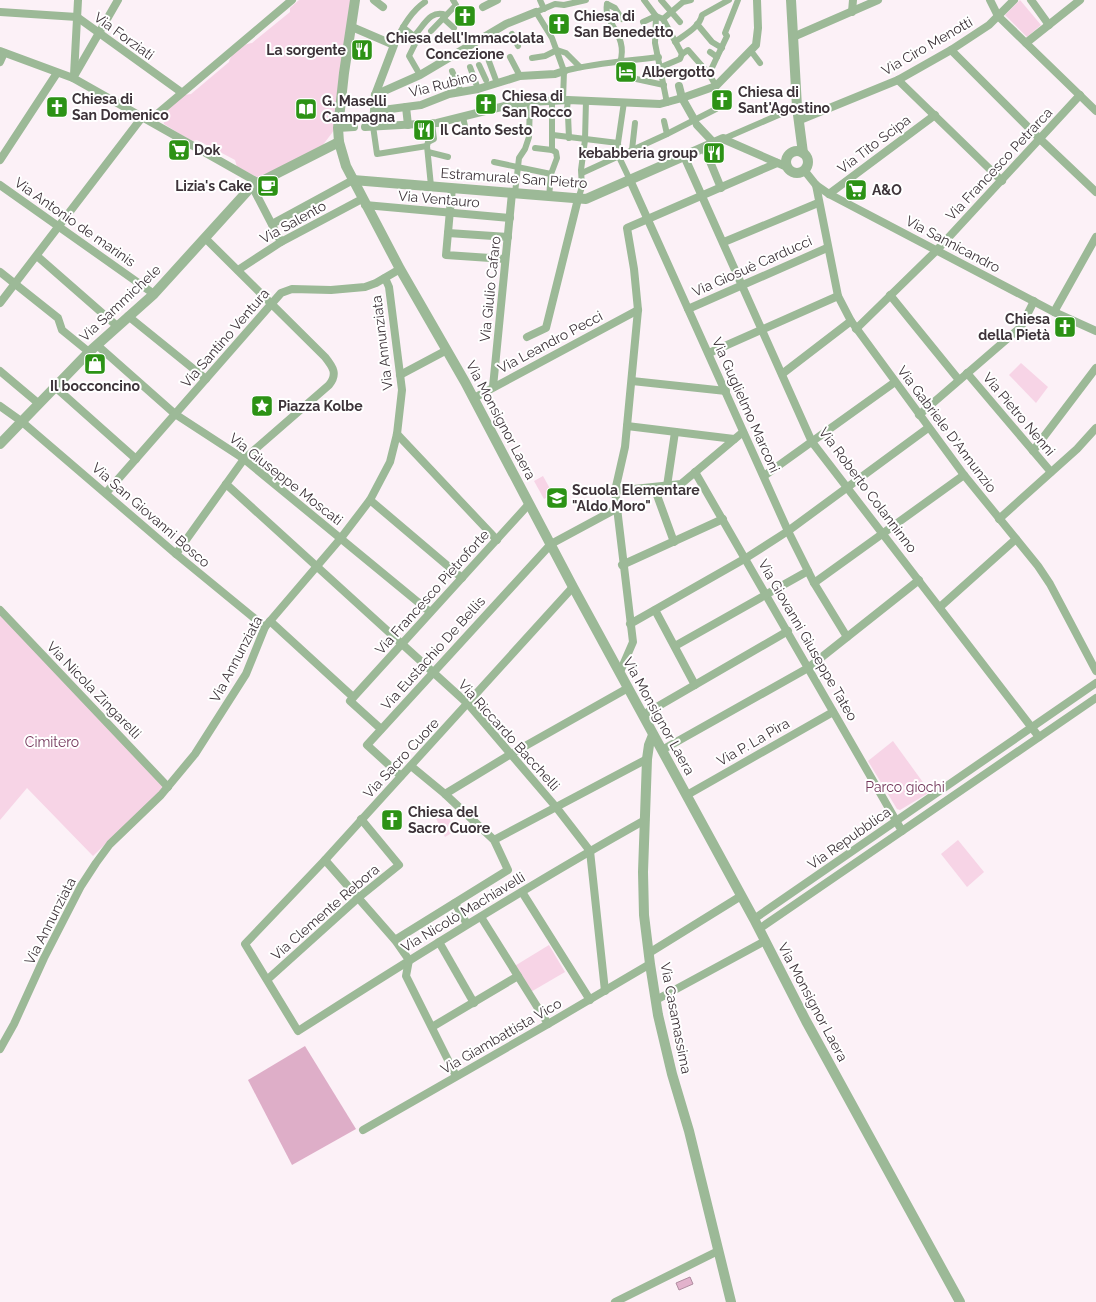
<svg xmlns="http://www.w3.org/2000/svg" width="1096" height="1302" font-family="Raleway,sans-serif">
<style>
.green{fill:#f7d4e6}
.forest{fill:#deaec8}
.water{fill:#e2b2cc;stroke:#b08ca0}
.lines{fill:none;stroke-linecap:round;stroke-linejoin:round}
.pedestrian{stroke:#9cb997;stroke-width:6}
.minor{stroke:#9cb997;stroke-width:8}
.tertiary{stroke:#9cb997;stroke-width:10}
.labels{text-anchor:middle;dominant-baseline:central;stroke-width:4;stroke-linejoin:round;paint-order:stroke}
.poi-label{font-size:14px;font-weight:bold;fill:#3d3339;stroke:#fff;text-anchor:start}
.street-label{font-size:14px;fill:#3d3339;stroke:#fff}
.park-label{font-size:14px;fill:#74385c;stroke:#fff}
</style>
<rect width="100%" height="100%" fill="#fcf1f7"/>
<!-- green -->
<g class="green">
<path d="M 299,0 L 351,0 L 336,126 L 332,133 L 322,146 L 259,178 L 237,167 L 235,160 L 197,140 L 191,141 L 164,124 L 163,113 L 184,95 L 191,94 L 229,62 C 231,53 243,44 252,43 L 290,12 L 290,8 Z"/>
<path d="M 1020,0 L 1041,25 L 1027,37 L 1005,15 Z"/>
<path d="M 1021,363 L 1048,387 L 1036,403 L 1009,375 Z"/>
<path d="M 543,476 L 553,494 L 544,499 L 534,481 Z"/>
<path d="M 0,614 L 164,787 L 93,856 L 27,788 L 0,820 Z"/>
<path d="M 893,741 L 930,792 L 900,810 L 897,809 L 868,761 Z"/>
<path d="M 444,807 L 455,831 L 445,837 L 433,812 Z"/>
<path d="M 958,840 L 984,872 L 967,887 L 941,854 Z"/>
<path d="M 549,945 L 565,972 L 529,993 L 513,967 Z"/>
</g>
<!-- forest -->
<path class="forest" d="M 305,1046 L 356,1129 L 292,1165 L 248,1080 Z"/>
<!-- water -->
<path class="water" d="M 690,1277 L 693,1284 L 679,1290 L 676,1283 Z"/>
<g class="lines">
<!-- pedestrian -->
<g class="pedestrian">
<path d="M 540,0 L 544,9"/>
<path d="M 644,0 L 656,16 L 655,43 L 667,103"/>
<path d="M 661,0 L 680,22"/>
<path d="M 607,4 C 603,24 629,34 620,63"/>
<path d="M 607,4 L 615,8 L 622,19"/>
<path d="M 443,18 L 454,28"/>
<path d="M 663,19 L 683,2 L 691,0"/>
<path d="M 643,22 L 656,16 L 663,19 L 682,54 L 688,50 L 709,74 L 716,86"/>
<path d="M 697,24 L 712,42 L 722,48"/>
<path d="M 403,27 L 414,36 C 424,26 430,9 446,15"/>
<path d="M 431,31 L 456,5 L 453,0"/>
<path d="M 512,34 L 518,46"/>
<path d="M 414,36 L 415,44 L 409,56 L 420,75"/>
<path d="M 675,42 C 684,35 700,27 702,15 L 729,0"/>
<path d="M 394,45 C 401,29 410,12 425,2"/>
<path d="M 751,51 L 760,63"/>
<path d="M 710,52 L 717,57"/>
<path d="M 487,56 L 497,83"/>
<path d="M 510,57 L 520,76"/>
<path d="M 532,58 L 545,56 L 557,50 L 566,53 L 580,67"/>
<path d="M 620,63 L 623,73 L 627,77 L 664,85"/>
<path d="M 479,65 L 486,80"/>
<path d="M 470,67 L 478,89"/>
<path d="M 661,67 L 680,59 L 682,54"/>
<path d="M 452,71 L 461,92"/>
<path d="M 564,71 C 594,63 627,61 659,57"/>
<path d="M 709,74 L 727,36 L 725,33 L 738,0"/>
<path d="M 563,100 L 564,71 L 552,38 L 536,12 L 555,4 L 564,5 L 586,0"/>
<path d="M 624,102 L 618,143 L 619,157 L 630,180"/>
<path d="M 567,109 L 568,100"/>
<path d="M 568,115 L 569,138"/>
<path d="M 463,117 L 466,131"/>
<path d="M 664,121 L 667,134"/>
<path d="M 373,126 L 377,154 L 427,146"/>
<path d="M 553,135 L 618,143"/>
<path d="M 723,139 L 797,107"/>
<path d="M 535,148 L 552,150"/>
<path d="M 632,150 L 635,123"/>
<path d="M 428,152 L 448,157"/>
<path d="M 494,162 L 551,174"/>
<path d="M 582,173 L 665,135 L 716,109"/>
<path d="M 431,186 L 427,146 L 428,142 L 434,139 L 432,124"/>
<path d="M 515,193 L 519,158 L 525,149 L 529,137 L 530,102"/>
<path d="M 549,197 L 551,174 L 557,158 L 556,152 L 552,150 L 552,101"/>
<path d="M 578,199 L 582,187 L 581,170 L 585,140 L 586,100"/>
</g>
<!-- minor -->
<g class="minor">
<path d="M 374,0 L 383,7"/>
<path d="M 990,0 L 998,16 L 1096,111"/>
<path d="M 1031,0 L 1049,25"/>
<path d="M 483,7 L 497,0"/>
<path d="M 0,12 L 77,17 L 181,92"/>
<path d="M 852,12 L 853,0"/>
<path d="M 352,27 L 394,45 L 375,95 L 373,126"/>
<path d="M 793,37 L 878,0"/>
<path d="M 1026,43 L 1080,0"/>
<path d="M 951,50 L 1040,139 L 1096,192"/>
<path d="M 0,51 L 73,78 L 259,183"/>
<path d="M 0,62 L 4,53"/>
<path d="M 74,75 L 78,0"/>
<path d="M 73,78 L 118,0"/>
<path d="M 898,80 L 1002,181"/>
<path d="M 679,86 L 682,98 L 695,121"/>
<path d="M 375,95 L 420,75 L 506,24 L 536,12"/>
<path d="M 406,107 L 408,125"/>
<path d="M 375,111 L 421,105 L 449,94 L 478,89 L 520,76 L 555,74 L 564,71"/>
<path d="M 150,120 L 292,0"/>
<path d="M 800,120 L 898,80 L 951,50 L 989,25 L 1014,0"/>
<path d="M 697,125 L 714,143"/>
<path d="M 365,127 L 437,123 L 505,106 L 530,102 L 568,100 L 660,104 L 682,98 L 716,86 L 756,45 L 758,28 L 757,0"/>
<path d="M 338,128 L 354,127"/>
<path d="M 723,139 L 787,167"/>
<path d="M 704,147 L 721,188"/>
<path d="M 684,156 L 812,442 L 1039,737"/>
<path d="M 0,160 L 57,73"/>
<path d="M 804,170 L 816,185 L 829,194 L 1054,312 L 1096,331"/>
<path d="M 630,180 L 788,531 L 814,583 L 847,637"/>
<path d="M 0,185 L 154,294"/>
<path d="M 816,185 L 838,296 L 851,321 L 964,475 L 1038,566 L 1050,584 L 1096,671"/>
<path d="M 252,186 L 281,242"/>
<path d="M 452,188 L 446,255 L 505,259"/>
<path d="M 829,194 L 935,115"/>
<path d="M 365,205 L 510,218"/>
<path d="M 272,224 L 353,180"/>
<path d="M 448,233 L 508,237"/>
<path d="M 724,242 L 818,203"/>
<path d="M 37,256 L 117,326"/>
<path d="M 238,270 L 281,242 L 362,199"/>
<path d="M 0,272 L 58,318 L 62,330 L 89,352"/>
<path d="M 890,295 L 959,380"/>
<path d="M 0,303 L 143,116"/>
<path d="M 688,309 L 827,248"/>
<path d="M 1054,312 L 1096,237"/>
<path d="M 128,316 L 206,379"/>
<path d="M 856,329 L 937,250 L 1080,95"/>
<path d="M 527,337 L 546,328 L 578,199"/>
<path d="M 97,345 L 175,414 L 244,459 L 430,612"/>
<path d="M 709,353 L 838,296"/>
<path d="M 0,371 L 38,403"/>
<path d="M 967,373 L 1051,472"/>
<path d="M 782,374 L 851,321"/>
<path d="M 400,375 L 447,350"/>
<path d="M 632,381 L 726,391"/>
<path d="M 54,386 L 136,459"/>
<path d="M 493,387 L 512,193"/>
<path d="M 474,398 L 638,310"/>
<path d="M 0,406 L 21,421 L 176,554 L 265,627"/>
<path d="M 919,415 L 1021,327 L 1034,301"/>
<path d="M 627,426 L 734,439"/>
<path d="M 397,434 L 497,540"/>
<path d="M 1033,451 L 1096,368"/>
<path d="M 695,472 L 902,831"/>
<path d="M 764,476 L 895,382"/>
<path d="M 226,484 L 468,704 L 556,807 L 590,851 L 605,991"/>
<path d="M 667,486 L 675,432"/>
<path d="M 654,487 L 674,542"/>
<path d="M 615,491 L 681,484 L 743,432"/>
<path d="M 106,493 L 281,293 L 292,289 L 331,290 L 365,287 L 376,283 L 400,269"/>
<path d="M 370,500 L 462,578"/>
<path d="M 999,519 L 1077,449 L 1096,428"/>
<path d="M 176,554 L 244,459 L 329,385 C 338,374 333,367 325,357 L 205,238"/>
<path d="M 622,565 L 723,519"/>
<path d="M 814,583 L 964,475"/>
<path d="M 573,587 L 325,860 L 245,944 L 298,1031 C 412,958 527,886 645,820"/>
<path d="M 940,607 L 1016,539"/>
<path d="M 0,610 L 168,787"/>
<path d="M 655,610 L 695,685"/>
<path d="M 270,621 L 353,697"/>
<path d="M 630,624 L 746,558 L 788,531 L 928,428"/>
<path d="M 675,646 L 808,571"/>
<path d="M 620,672 L 633,642 L 615,491 L 625,447 L 638,310 L 634,269 L 627,228 L 777,163"/>
<path d="M 643,715 L 788,631"/>
<path d="M 381,729 L 350,701 L 529,504"/>
<path d="M 662,750 L 808,668 L 919,580"/>
<path d="M 401,776 L 367,745 L 551,544 L 616,509"/>
<path d="M 445,794 L 511,754 L 628,688"/>
<path d="M 687,795 L 833,712"/>
<path d="M 494,840 L 647,759"/>
<path d="M 325,860 L 395,940 L 409,960 L 406,976 L 456,1076"/>
<path d="M 522,892 L 590,1000"/>
<path d="M 455,903 L 467,924"/>
<path d="M 481,917 L 548,1024"/>
<path d="M 754,919 L 1096,683"/>
<path d="M 759,929 L 1096,698"/>
<path d="M 395,940 L 508,870 L 494,840 L 445,794 L 411,766"/>
<path d="M 439,942 L 474,1003"/>
<path d="M 649,953 L 741,896"/>
<path d="M 268,979 L 358,898 L 399,865 L 361,819"/>
<path d="M 656,1000 L 765,941"/>
<path d="M 432,1027 L 518,976"/>
<path d="M 0,1049 L 14,1024 L 44,958 L 81,886 L 96,863 L 110,844 L 161,795 L 195,754 L 246,674 L 265,627 L 341,538 L 370,500 L 390,462 L 397,434 L 402,390 L 389,287 L 385,278"/>
<path d="M 363,1130 L 548,1024 L 650,964"/>
<path d="M 615,1302 L 718,1251"/>
</g>
<!-- tertiary -->
<g class="tertiary">
<path d="M 355,0 L 344,73 L 338,128 L 339,142 L 346,166 L 400,269 L 465,382 L 573,587 L 754,919 L 806,1021 L 960,1302"/>
<path d="M 791,0 L 797,107 L 803,153"/>
<circle cx="797" cy="162" r="11"/>
<path d="M 353,180 L 586,199 L 723,139"/>
<path d="M 0,444 L 89,352 L 154,294 L 252,186 L 339,142"/>
<path d="M 653,735 L 649,745 L 647,759 L 643,872 L 644,915 L 650,964 L 658,1015 L 672,1074 L 689,1131 L 731,1302"/>
</g>
</g>
<!-- icons -->
<defs>
<g id="church-square" transform="scale(1.15)"><rect x="-9" y="-9" width="18" height="18" rx="4" fill="#2c9215" stroke="#fff"/><path d="M-1.2-6h2.4v3.5h3.3v2.4h-3.3V6h-2.4V-.1h-3.3v-2.4h3.3Z" fill="#fff"/></g>
<g id="restaurant-square" transform="scale(1.15)"><rect x="-9" y="-9" width="18" height="18" rx="4" fill="#2c9215" stroke="#fff"/><path d="M-5-6h1v4h1v-4h1v4h1v-4h1v5L-1.5 .5V6h-2V.5L-5-1ZM5-6V6H3V1.5H1.5Q1.5-4 5-6Z" fill="#fff"/></g>
<g id="hotel-square" transform="scale(1.15)"><rect x="-9" y="-9" width="18" height="18" rx="4" fill="#2c9215" stroke="#fff"/><path d="M-6-4.5h1.5V1H6V5H4.5V3h-9V5H-6ZM-4 0a1.8 1.8 0 1 1 3.6 0ZM.5 0V-2.5h3Q6-2.5 6 0Z" fill="#fff"/></g>
<g id="library-square" transform="scale(1.15)"><rect x="-9" y="-9" width="18" height="18" rx="4" fill="#2c9215" stroke="#fff"/><path d="M-6-4Q-3-5.5-.7-3.5V5Q-3 3-6 4ZM6-4Q3-5.5 .7-3.5V5Q3 3 6 4Z" fill="#fff"/></g>
<g id="supermarket-square" transform="scale(1.15)"><rect x="-9" y="-9" width="18" height="18" rx="4" fill="#2c9215" stroke="#fff"/><path d="M-6-5.5h2.5l.6 2H6L4.5 2H-2.5L-4.4-4H-6ZM-1.5 3.2a1.3 1.3 0 1 0 .1 0ZM3 3.2a1.3 1.3 0 1 0 .1 0Z" fill="#fff"/></g>
<g id="cafe-square" transform="scale(1.15)"><rect x="-9" y="-9" width="18" height="18" rx="4" fill="#2c9215" stroke="#fff"/><path d="M-5.5-4.5H6V0H3Q3 3.5 0 3.5H-2.5Q-5.5 3.5-5.5 0ZM3-3.2v2h1.7v-2ZM-6 4.5H4V6H-6Z" fill="#fff"/></g>
<g id="shop-square" transform="scale(1.15)"><rect x="-9" y="-9" width="18" height="18" rx="4" fill="#2c9215" stroke="#fff"/><path d="M-5-2.5h2.3a2.7 3.5 0 0 1 5.4 0H5L5.5 6h-11ZM-1.5-2.5h3a1.5 2.3 0 0 0-3 0Z" fill="#fff"/></g>
<g id="sight-square" transform="scale(1.15)"><rect x="-9" y="-9" width="18" height="18" rx="4" fill="#2c9215" stroke="#fff"/><path d="M0-6L1.8-2.2L6-1.7L2.9 1.2L3.7 5.4L0 3.3L-3.7 5.4L-2.9 1.2L-6-1.7L-1.8-2.2Z" fill="#fff"/></g>
<g id="school-square" transform="scale(1.15)"><rect x="-9" y="-9" width="18" height="18" rx="4" fill="#2c9215" stroke="#fff"/><path d="M0-5L7-2L0 1L-7-2ZM-4 1L0 2.5L4 1V4Q0 6-4 4Z" fill="#fff"/></g>
</defs>
<g fill-rule="evenodd">
<use href="#church-square" x="465" y="16"/>
<use href="#church-square" x="559" y="24"/>
<use href="#restaurant-square" x="362" y="50"/>
<use href="#hotel-square" x="626" y="72"/>
<use href="#church-square" x="722" y="100"/>
<use href="#church-square" x="486" y="104"/>
<use href="#church-square" x="57" y="107"/>
<use href="#library-square" x="306" y="109"/>
<use href="#restaurant-square" x="424" y="130"/>
<use href="#supermarket-square" x="179" y="150"/>
<use href="#restaurant-square" x="714" y="153"/>
<use href="#cafe-square" x="268" y="186"/>
<use href="#supermarket-square" x="856" y="190"/>
<use href="#church-square" x="1065" y="327"/>
<use href="#shop-square" x="95" y="364"/>
<use href="#sight-square" x="262" y="406"/>
<use href="#school-square" x="557" y="498"/>
<use href="#church-square" x="392" y="820"/>
</g>
<g class="labels">
<!-- poi labels -->
<g class="poi-label">
<text x="574" y="16">Chiesa di<tspan x="574" dy="16">San Benedetto</tspan></text>
<text x="465" y="38" text-anchor="middle">Chiesa dell'Immacolata<tspan x="465" dy="16">Concezione</tspan></text>
<text x="346" y="50" text-anchor="end">La sorgente</text>
<text x="642" y="72">Albergotto</text>
<text x="738" y="92">Chiesa di<tspan x="738" dy="16">Sant'Agostino</tspan></text>
<text x="502" y="96">Chiesa di<tspan x="502" dy="16">San Rocco</tspan></text>
<text x="72" y="99">Chiesa di<tspan x="72" dy="16">San Domenico</tspan></text>
<text x="322" y="101">G. Maselli<tspan x="322" dy="16">Campagna</tspan></text>
<text x="440" y="130">Il Canto Sesto</text>
<text x="194" y="150">Dok</text>
<text x="698" y="153" text-anchor="end">kebabberia group</text>
<text x="252" y="186" text-anchor="end">Lizia's Cake</text>
<text x="872" y="190">A&amp;O</text>
<text x="1050" y="319" text-anchor="end">Chiesa<tspan x="1050" dy="16">della Pietà</tspan></text>
<text x="95" y="386" text-anchor="middle">Il bocconcino</text>
<text x="278" y="406">Piazza Kolbe</text>
<text x="572" y="490">Scuola Elementare<tspan x="572" dy="16">"Aldo Moro"</tspan></text>
<text x="408" y="812">Chiesa del<tspan x="408" dy="16">Sacro Cuore</tspan></text>
</g>
<!-- street labels -->
<g class="street-label">
<text transform="translate(124 36) rotate(36)">Via Forziati</text>
<text transform="translate(927 46) rotate(-30)">Via Ciro Menotti</text>
<text transform="translate(443 84) rotate(-14)">Via Rubino</text>
<text transform="translate(874 144) rotate(-37)">Via Tito Scipa</text>
<text transform="translate(999 164) rotate(-47)">Via Francesco Petrarca</text>
<text transform="translate(514 178) rotate(4)">Estramurale San Pietro</text>
<text transform="translate(439 199) rotate(5)">Via Ventauro</text>
<text transform="translate(75 222) rotate(35)">Via Antonio de marinis</text>
<text transform="translate(293 222) rotate(-29)">Via Salento</text>
<text transform="translate(953 244) rotate(28)">Via Sannicandro</text>
<text transform="translate(752 266) rotate(-24)">Via Giosuè Carducci</text>
<text transform="translate(490 289) rotate(-84)">Via Giulio Cafaro</text>
<text transform="translate(120 303) rotate(-43)">Via Sammichele</text>
<text transform="translate(225 338) rotate(-49)">Via Santino Ventura</text>
<text transform="translate(550 342) rotate(-28)">Via Leandro Pecci</text>
<text transform="translate(382 343) rotate(-97)">Via Annunziata</text>
<text transform="translate(746 405) rotate(66)">Via Guglielmo Marconi</text>
<text transform="translate(1019 414) rotate(50)">Via Pietro Nenni</text>
<text transform="translate(501 420) rotate(62)">Via Monsignor Laera</text>
<text transform="translate(947 429) rotate(53)">Via Gabriele D'Annunzio</text>
<text transform="translate(286 479) rotate(38)">Via Giuseppe Moscati</text>
<text transform="translate(868 490) rotate(53)">Via Roberto Colanninno</text>
<text transform="translate(151 515) rotate(41)">Via San Giovanni Bosco</text>
<text transform="translate(432 592) rotate(-48)">Via Francesco Pietroforte</text>
<text transform="translate(808 640) rotate(60)">Via Giovanni Giuseppe Tateo</text>
<text transform="translate(433 653) rotate(-48)">Via Eustachio De Bellis</text>
<text transform="translate(236 659) rotate(-62)">Via Annunziata</text>
<text transform="translate(94 690) rotate(46)">Via Nicola Zingarelli</text>
<text transform="translate(659 716) rotate(61)">Via Monsignor Laera</text>
<text transform="translate(509 735) rotate(48)">Via Riccardo Bacchelli</text>
<text transform="translate(753 742) rotate(-30)">Via P. La Pira</text>
<text transform="translate(401 758) rotate(-47)">Via Sacro Cuore</text>
<text transform="translate(849 838) rotate(-35)">Via Repubblica</text>
<text transform="translate(325 912) rotate(-41)">Via Clemente Rebora</text>
<text transform="translate(463 912) rotate(-31)">Via Nicolò Machiavelli</text>
<text transform="translate(50 921) rotate(-63)">Via Annunziata</text>
<text transform="translate(813 1002) rotate(62)">Via Monsignor Laera</text>
<text transform="translate(676 1018) rotate(79)">Via Casamassima</text>
<text transform="translate(501 1036) rotate(-30)">Via Giambattista Vico</text>
</g>
<!-- park labels -->
<g class="park-label">
<text x="52" y="742">Cimitero</text>
<text x="905" y="787">Parco giochi</text>
</g>
</g>
</svg>
